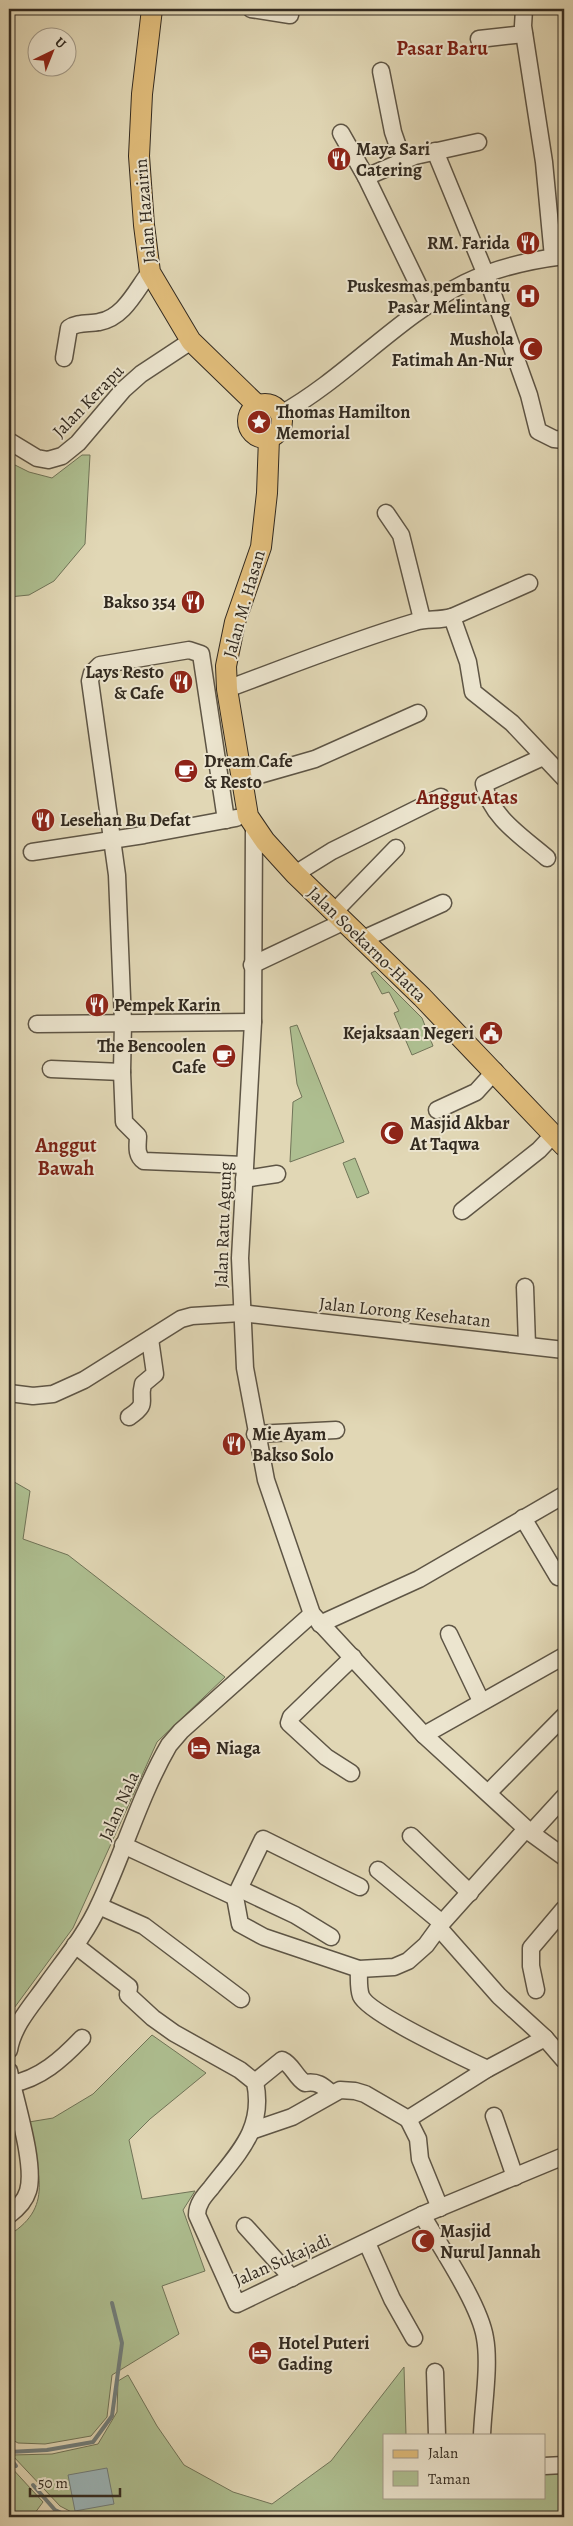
<svg xmlns="http://www.w3.org/2000/svg" width="573" height="2526" font-family="Alegreya,serif">
<style>
.green{fill:#aebf91;stroke:#707458}
.water{fill:#9bb6ba;stroke:#717e7c}
.lines{fill:none;stroke-linecap:round;stroke-linejoin:round}
.stream{stroke:#717e7c;stroke-width:4}
.minor-casing{stroke:#5e5545;stroke-width:19}
.major-casing{stroke:#322a20;stroke-width:22}
.minor{stroke:#ece5cf;stroke-width:16}
.major{stroke:#e0bc7a;stroke-width:20}
.labels{text-anchor:middle;dominant-baseline:central;stroke-width:4;stroke-linejoin:round;paint-order:stroke}
.poi-label{font-size:18px;font-weight:bold;fill:#322a20;stroke:#ece5cf;text-anchor:start}
.street-label{font-size:18px;fill:#322a20;stroke:#ece5cf}
.quarter-label{font-size:20px;font-weight:bold;fill:#7a1f14;stroke:#ece5cf}
</style>
<rect width="100%" height="100%" fill="#e1d7b5"/>
<filter id="stains"><feTurbulence type="fractalNoise" baseFrequency=".004" numOctaves="4"/><feColorMatrix values="0 0 0 0 .2 0 0 0 0 .09 0 0 0 0 .02 0 0 0 .5 -.17"/></filter>
<radialGradient id="worn" r=".72"><stop offset=".6" stop-color="#630" stop-opacity="0"/><stop offset="1" stop-color="#630" stop-opacity=".3"/></radialGradient>
<!-- green -->
<g class="green">
<path d="M 82,455 L 90,455 L 85,544 L 54,581 L 29,595 L 9,597 L 9,462 L 29,472 L 52,478 Z"/>
<path d="M 375,971 L 422,1018 L 433,1046 L 412,1055 L 394,1013 L 399,1011 L 389,992 L 382,994 L 371,973 Z"/>
<path d="M 297,1025 L 344,1142 L 290,1162 L 293,1102 L 302,1097 L 297,1084 L 290,1027 Z"/>
<path d="M 355,1158 L 369,1193 L 357,1198 L 343,1163 Z"/>
<path d="M 9,1479 L 30,1491 L 23,1539 L 68,1555 L 225,1677 L 157,1742 L 73,1928 L 9,2015 Z"/>
<path d="M 152,2035 L 206,2073 L 150,2119 L 129,2140 L 142,2199 L 195,2191 L 183,2210 L 205,2271 L 162,2286 L 179,2334 L 112,2375 L 107,2417 L 91,2436 L 45,2444 L 18,2443 L 9,2438 L 9,2235 C 58,2205 34,2167 29,2122 L 53,2118 L 93,2094 Z"/>
<path d="M 404,2367 L 406,2435 L 384,2435 L 384,2497 L 544,2497 L 544,2471 L 564,2471 L 564,2517 L 81,2517 L 60,2506 L 12,2455 L 52,2454 L 98,2444 L 117,2412 L 118,2381 L 128,2375 L 157,2426 L 184,2465 L 233,2492 L 272,2504 L 331,2461 Z"/>
<path d="M 9,2465 L 43,2502 L 32,2517 L 9,2517 Z"/>
</g>
<!-- water -->
<path class="water" d="M 107,2468 L 114,2504 L 75,2511 L 68,2475 Z"/>
<g class="lines">
<!-- stream -->
<g class="stream">
<path d="M 9,2452 L 47,2450 L 93,2442 L 112,2416 L 122,2343 L 112,2303"/>
<path d="M 9,2457 L 16,2466"/>
<path d="M 33,2485 L 55,2510 L 70,2517"/>
</g>
<!-- minor casing -->
<g class="minor-casing">
<g id="minor">
<path d="M 251,9 L 290,15"/>
<path d="M 524,9 L 523,26 L 544,162 L 553,257"/>
<path d="M 479,39 L 524,34"/>
<path d="M 381,71 L 393,132 L 403,161"/>
<path d="M 341,133 L 366,177"/>
<path d="M 435,151 L 486,275 L 529,395 L 538,431 L 554,439 L 564,440"/>
<path d="M 428,305 L 366,177 L 415,156 L 478,142"/>
<path d="M 64,358 L 69,328 C 77,322 89,324 99,322 C 124,318 136,290 150,272"/>
<path d="M 281,414 C 347,377 397,317 465,283 C 495,268 531,260 564,256"/>
<path d="M 9,441 L 37,458 L 48,460 L 62,456 L 78,443 L 123,390 L 141,374 L 191,341"/>
<path d="M 386,513 L 401,535 L 422,619"/>
<path d="M 452,617 L 529,583"/>
<path d="M 227,689 C 289,666 351,641 415,622 C 427,618 438,621 452,617 L 468,662 L 473,692 L 512,723 L 564,778"/>
<path d="M 543,757 L 484,784 C 490,817 524,838 547,858"/>
<path d="M 242,780 L 315,759 L 418,713"/>
<path d="M 226,820 L 201,654 L 189,650 L 100,665 L 92,673 L 90,681 L 117,875 L 123,1022 L 122,1072 L 124,1122 L 138,1136 C 138,1144 135,1155 144,1161 L 244,1165"/>
<path d="M 254,827 L 253,1022 L 240,1258 L 245,1368 L 266,1480 L 312,1614 L 424,1735 L 531,1833 L 564,1857"/>
<path d="M 32,852 L 144,835 L 236,818"/>
<path d="M 295,874 L 332,851 L 441,797"/>
<path d="M 335,911 L 396,848"/>
<path d="M 363,939 L 443,903"/>
<path d="M 252,965 L 345,921"/>
<path d="M 37,1024 L 253,1022"/>
<path d="M 51,1069 L 122,1072"/>
<path d="M 437,1110 L 476,1092 L 495,1071"/>
<path d="M 244,1179 L 277,1174"/>
<path d="M 462,1211 L 539,1150 L 554,1134"/>
<path d="M 525,1287 L 527,1345"/>
<path d="M 9,1393 L 33,1396 L 53,1394 L 84,1380 L 181,1319 L 192,1316 L 241,1313 L 564,1350"/>
<path d="M 129,1417 C 150,1403 138,1402 143,1384 L 155,1374 L 150,1339"/>
<path d="M 255,1434 L 336,1430"/>
<path d="M 523,1518 L 558,1577"/>
<path d="M 320,1624 L 419,1579 L 564,1495"/>
<path d="M 449,1634 L 481,1701"/>
<path d="M 424,1735 L 564,1656"/>
<path d="M 351,1773 L 326,1757 L 289,1723 L 291,1717 L 353,1657"/>
<path d="M 488,1793 L 564,1716"/>
<path d="M 531,1833 L 564,1797"/>
<path d="M 411,1836 L 470,1893"/>
<path d="M 123,1845 L 235,1897"/>
<path d="M 378,1870 L 442,1923"/>
<path d="M 360,1887 L 263,1839 L 235,1897 L 240,1924 L 264,1937 L 359,1969 L 394,1967 L 408,1961 L 426,1945 L 442,1923 L 526,1829"/>
<path d="M 240,1889 L 295,1915 L 331,1937"/>
<path d="M 99,1906 L 144,1926 L 241,1999"/>
<path d="M 439,1928 L 499,1996 L 545,2038 L 564,2060"/>
<path d="M 75,1945 L 129,1987 L 128,1995 L 153,2018 L 174,2033 L 240,2070 L 255,2082 C 265,2129 238,2153 211,2188 C 204,2196 197,2204 197,2215 L 237,2304 L 422,2215 L 564,2156"/>
<path d="M 359,1969 C 359,1977 358,1988 361,1996 C 369,2014 465,2058 487,2069"/>
<path d="M 536,1990 L 531,1966 L 531,1948 L 564,1909"/>
<path d="M 9,2050 C 13,2025 33,2004 47,1984 C 65,1959 86,1934 99,1905 C 124,1852 140,1795 169,1745 L 181,1731 L 312,1614"/>
<path d="M 9,2071 C 15,2100 36,2165 28,2191 C 25,2201 17,2209 9,2215"/>
<path d="M 255,2082 L 282,2060 C 293,2065 295,2077 305,2083 C 317,2081 322,2085 331,2093"/>
<path d="M 11,2084 C 40,2079 62,2059 82,2038"/>
<path d="M 494,2116 L 515,2177"/>
<path d="M 408,2119 L 418,2139 L 420,2159 L 440,2208"/>
<path d="M 254,2130 L 292,2117 L 340,2090 L 355,2091 L 365,2094 L 408,2119 L 487,2069 L 545,2038"/>
<path d="M 422,2215 C 440,2246 480,2305 485,2338 C 490,2365 483,2407 482,2435"/>
<path d="M 245,2226 L 292,2278"/>
<path d="M 367,2243 L 392,2299 L 414,2338"/>
<path d="M 435,2372 L 437,2435"/>
<path d="M 544,2466 L 564,2465"/>
</g>
</g>
<!-- major casing -->
<g class="major-casing">
<g id="major">
<path d="M 152,9 L 142,94 L 139,156 L 144,225 L 150,272 L 191,341 L 257,405"/>
<circle cx="265" cy="421" r="17"/>
<path d="M 269,438 L 267,493 L 261,547 L 235,622 L 226,666 L 227,689 L 248,816 L 265,841 L 295,874 L 422,997 L 564,1146"/>
</g>
</g>
<!-- minor -->
<use href="#minor" class="minor"/>
<!-- major -->
<use href="#major" class="major"/>
</g>
<!-- icons -->
<defs>
<g id="restaurant-disc" transform="scale(1.25)"><circle r="9.5" fill="#8f2418" stroke="#ece5cf"/><path d="M-5-6h1v4h1v-4h1v4h1v-4h1v5L-1.5 .5V6h-2V.5L-5-1ZM5-6V6H3V1.5H1.5Q1.5-4 5-6Z" fill="#fff"/></g>
<g id="hospital-disc" transform="scale(1.25)"><circle r="9.5" fill="#8f2418" stroke="#ece5cf"/><path d="M-5-5h3v3.5h4V-5h3V5h-3V1.5h-4V5h-3Z" fill="#fff"/></g>
<g id="mosque-disc" transform="scale(1.25)"><circle r="9.5" fill="#8f2418" stroke="#ece5cf"/><path d="M3.5-4.9A6 6 0 1 0 3.5 4.9A5 5 0 1 1 3.5-4.9Z" fill="#fff"/></g>
<g id="sight-disc" transform="scale(1.25)"><circle r="9.5" fill="#8f2418" stroke="#ece5cf"/><path d="M0-6L1.8-2.2L6-1.7L2.9 1.2L3.7 5.4L0 3.3L-3.7 5.4L-2.9 1.2L-6-1.7L-1.8-2.2Z" fill="#fff"/></g>
<g id="cafe-disc" transform="scale(1.25)"><circle r="9.5" fill="#8f2418" stroke="#ece5cf"/><path d="M-5.5-4.5H6V0H3Q3 3.5 0 3.5H-2.5Q-5.5 3.5-5.5 0ZM3-3.2v2h1.7v-2ZM-6 4.5H4V6H-6Z" fill="#fff"/></g>
<g id="civic-disc" transform="scale(1.25)"><circle r="9.5" fill="#8f2418" stroke="#ece5cf"/><path d="M-.6-6.5H3V-4.5H.6V-3L4-1V1h2V6H-6V1h2V-1L-.6-3ZM-1.2 2.5V6h2.4V2.5Z" fill="#fff"/></g>
<g id="hotel-disc" transform="scale(1.25)"><circle r="9.5" fill="#8f2418" stroke="#ece5cf"/><path d="M-6-4.5h1.5V1H6V5H4.5V3h-9V5H-6ZM-4 0a1.8 1.8 0 1 1 3.6 0ZM.5 0V-2.5h3Q6-2.5 6 0Z" fill="#fff"/></g>
</defs>
<g fill-rule="evenodd">
<use href="#restaurant-disc" x="339" y="159"/>
<use href="#restaurant-disc" x="528" y="243"/>
<use href="#hospital-disc" x="528" y="296"/>
<use href="#mosque-disc" x="531" y="349"/>
<use href="#sight-disc" x="259" y="422"/>
<use href="#restaurant-disc" x="193" y="602"/>
<use href="#restaurant-disc" x="181" y="682"/>
<use href="#cafe-disc" x="186" y="771"/>
<use href="#restaurant-disc" x="43" y="820"/>
<use href="#restaurant-disc" x="97" y="1005"/>
<use href="#civic-disc" x="491" y="1033"/>
<use href="#cafe-disc" x="224" y="1056"/>
<use href="#mosque-disc" x="392" y="1133"/>
<use href="#restaurant-disc" x="234" y="1444"/>
<use href="#hotel-disc" x="199" y="1748"/>
<use href="#mosque-disc" x="423" y="2241"/>
<use href="#hotel-disc" x="260" y="2353"/>
</g>
<g class="labels">
<!-- poi labels -->
<g class="poi-label">
<text x="356" y="149">Maya Sari<tspan x="356" dy="21">Catering</tspan></text>
<text x="510" y="243" text-anchor="end">RM. Farida</text>
<text x="510" y="286" text-anchor="end">Puskesmas pembantu<tspan x="510" dy="21">Pasar Melintang</tspan></text>
<text x="514" y="339" text-anchor="end">Mushola<tspan x="514" dy="21">Fatimah An-Nur</tspan></text>
<text x="276" y="412">Thomas Hamilton<tspan x="276" dy="21">Memorial</tspan></text>
<text x="176" y="602" text-anchor="end">Bakso 354</text>
<text x="164" y="672" text-anchor="end">Lays Resto<tspan x="164" dy="21">&amp; Cafe</tspan></text>
<text x="204" y="761">Dream Cafe<tspan x="204" dy="21">&amp; Resto</tspan></text>
<text x="60" y="820">Lesehan Bu Defat</text>
<text x="114" y="1005">Pempek Karin</text>
<text x="474" y="1033" text-anchor="end">Kejaksaan Negeri</text>
<text x="206" y="1046" text-anchor="end">The Bencoolen<tspan x="206" dy="21">Cafe</tspan></text>
<text x="410" y="1123">Masjid Akbar<tspan x="410" dy="21">At Taqwa</tspan></text>
<text x="252" y="1434">Mie Ayam<tspan x="252" dy="21">Bakso Solo</tspan></text>
<text x="216" y="1748">Niaga</text>
<text x="440" y="2231">Masjid<tspan x="440" dy="21">Nurul Jannah</tspan></text>
<text x="278" y="2343">Hotel Puteri<tspan x="278" dy="21">Gading</tspan></text>
</g>
<!-- street labels -->
<g class="street-label">
<text transform="translate(145 211) rotate(-95)">Jalan Hazairin</text>
<text transform="translate(88 401) rotate(-46)">Jalan Kerapu</text>
<text transform="translate(244 604) rotate(-74)">Jalan M. Hasan</text>
<text transform="translate(367 944) rotate(44)">Jalan Soekarno-Hatta</text>
<text transform="translate(223 1225) rotate(-88)">Jalan Ratu Agung</text>
<text transform="translate(405 1312) rotate(6)">Jalan Lorong Kesehatan</text>
<text transform="translate(119 1806) rotate(-66)">Jalan Nala</text>
<text transform="translate(282 2260) rotate(-24)">Jalan Sukajadi</text>
</g>
<!-- quarter labels -->
<g class="quarter-label">
<text x="442" y="48">Pasar Baru</text>
<text x="467" y="797">Anggut Atas</text>
<text x="66" y="1145">Anggut<tspan x="66" dy="23">Bawah</tspan></text>
</g>
</g>
<!-- margin -->
<rect width="573" height="2526" fill="none" stroke="#e1d7b5" stroke-width="30"/>
<rect x="10" y="10" width="553" height="2506" fill="none" stroke="#322a20" stroke-width="2.5"/>
<rect x="15" y="15" width="543" height="2496" fill="none" stroke="#322a20"/>
<!-- legend -->
<rect x="383" y="2434" width="162" height="65" fill="#ece5cf" stroke="#a29a89"/>
<rect x="393" y="2450" width="25" height="8" fill="#e0bc7a" stroke="#a29a89"/>
<text x="428" y="2458" font-size="15" fill="#322a20">Jalan</text>
<rect x="393" y="2471" width="25" height="15" fill="#aebf91" stroke="#a29a89"/>
<text x="428" y="2484" font-size="15" fill="#322a20">Taman</text>
<!-- north arrow -->
<g transform="translate(52 52) rotate(43)"><circle r="24" fill="#ece5cf" stroke="#a29a89"/>
<path d="M0-4L9 19L0 12L-9 19Z" fill="#8f2418"/>
<text y="-8" font-size="14" font-weight="bold" text-anchor="middle" fill="#322a20">U</text>
</g>
<!-- scale -->
<path d="M30 2488v8h90v-8" fill="none" stroke="#322a20" stroke-width="2.5"/>
<text x="38" y="2488" font-size="15" fill="#322a20" stroke="#ece5cf" stroke-width="4" paint-order="stroke">50 m</text>
<rect width="100%" height="100%" filter="url(#stains)"/>
<rect width="100%" height="100%" fill="url(#worn)"/>
</svg>
